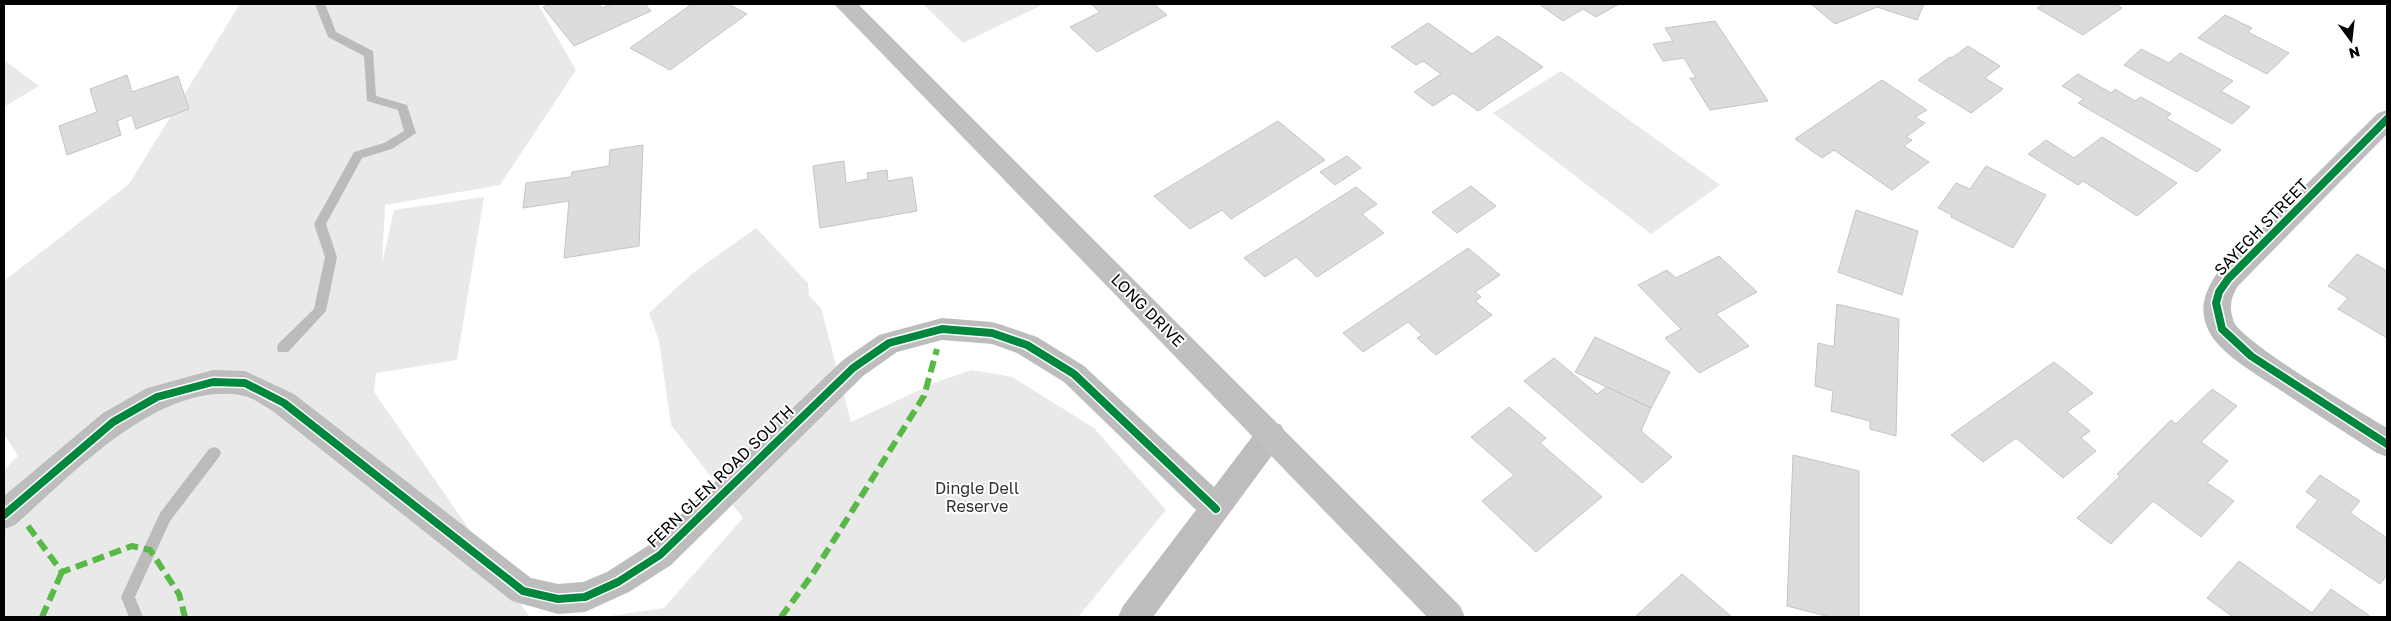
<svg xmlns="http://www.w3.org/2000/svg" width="2391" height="621" font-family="'Golos Text',sans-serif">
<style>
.green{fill:#e9e9e9}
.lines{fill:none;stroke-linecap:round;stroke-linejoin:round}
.stream{fill:#bbb;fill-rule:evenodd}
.building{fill:#dcdcdc;stroke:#c4c4c4}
.street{fill:#bdbdbd;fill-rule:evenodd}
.secondary{fill:#c0c0c0;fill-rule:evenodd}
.quiet{stroke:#58b947;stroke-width:6;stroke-dasharray:12 6;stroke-linecap:butt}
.cycleway-casing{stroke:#fff;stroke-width:11}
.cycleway{stroke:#00873e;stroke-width:8}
.labels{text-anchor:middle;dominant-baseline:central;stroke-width:4;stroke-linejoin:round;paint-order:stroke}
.street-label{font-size:16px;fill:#000;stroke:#fff}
.park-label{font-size:16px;fill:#2e2e2e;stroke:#fff}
</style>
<rect width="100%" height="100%" fill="#fff"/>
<!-- green -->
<g class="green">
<path d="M 240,4 L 538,4 L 576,70 L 500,185 L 385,205 L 382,264 L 394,210 L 484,197 L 457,360 L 376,373 L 374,392 L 530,617 L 4,617 L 4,470 L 18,456 L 4,434 L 4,281 L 129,184 Z"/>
<path d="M 923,4 L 1044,4 L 963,43 Z"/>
<path d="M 4,60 L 39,86 L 4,107 Z"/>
<path d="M 1561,71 L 1720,185 L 1651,234 L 1493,113 Z"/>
<path d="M 756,228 L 808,283 L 809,296 L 821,308 L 851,422 L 939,381 L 972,370 L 1012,377 L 1094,428 L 1166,510 L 1078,617 L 604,617 L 664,608 L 743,518 L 671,425 L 659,341 L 649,313 L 693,273 Z"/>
</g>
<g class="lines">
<!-- stream -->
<g class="stream">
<path d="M 315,4 L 325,4 L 336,32 L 373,51 L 376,96 L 407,105 L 416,133 L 392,149 L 362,158 L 326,224 L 337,257 L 326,311 L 288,352 L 278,352 L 277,348 L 278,344 L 314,309 L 325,257 L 314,224 L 354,152 L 384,143 L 404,131 L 398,110 L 367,101 L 364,56 L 328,37 Z"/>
<path d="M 214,447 L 219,449 L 221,453 L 219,457 L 170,521 L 135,597 L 143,617 L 129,617 L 121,597 L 160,513 L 209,449 Z"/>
</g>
</g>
<!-- building -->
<g class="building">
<path d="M 551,4 L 599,4 L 602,8 L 612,4 L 645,4 L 651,11 L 574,46 L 543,7 Z"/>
<path d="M 692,4 L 728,4 L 747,14 L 670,70 L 630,48 Z"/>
<path d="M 1091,4 L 1154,4 L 1167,15 L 1097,52 L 1070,27 L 1100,12 Z"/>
<path d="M 1539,4 L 1619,4 L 1596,17 L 1583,9 L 1563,21 Z"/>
<path d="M 1811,4 L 1924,4 L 1917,20 L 1877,7 L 1835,24 Z"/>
<path d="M 2044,4 L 2115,4 L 2122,8 L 2083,35 L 2037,8 Z"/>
<path d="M 2225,15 L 2252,28 L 2248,32 L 2289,53 L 2267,74 L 2198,38 Z"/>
<path d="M 1715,21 L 1768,101 L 1710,110 L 1690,78 L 1696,78 L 1684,58 L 1663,61 L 1653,44 L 1673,41 L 1665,28 Z"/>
<path d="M 1428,23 L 1472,54 L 1498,36 L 1543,67 L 1478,111 L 1453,93 L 1433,106 L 1414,92 L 1441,74 L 1423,61 L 1416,65 L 1391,47 Z"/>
<path d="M 1968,46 L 2000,66 L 1985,78 L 2003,89 L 1971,113 L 1918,80 L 1950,57 L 1952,58 Z"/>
<path d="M 2141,49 L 2169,63 L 2180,53 L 2233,81 L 2221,91 L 2250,107 L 2232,124 L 2124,65 Z"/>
<path d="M 2078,74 L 2111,93 L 2115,89 L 2135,101 L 2141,97 L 2171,114 L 2166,118 L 2221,150 L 2197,172 L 2078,103 L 2084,99 L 2062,86 Z"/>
<path d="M 127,75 L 132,92 L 178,76 L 189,109 L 136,129 L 132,115 L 117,121 L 121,135 L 67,155 L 59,126 L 97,112 L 90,89 Z"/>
<path d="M 1882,80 L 1927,110 L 1915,117 L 1925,123 L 1906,137 L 1912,140 L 1904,146 L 1929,162 L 1892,190 L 1834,150 L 1822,158 L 1795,139 Z"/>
<path d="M 1278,121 L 1325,160 L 1231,219 L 1222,210 L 1190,229 L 1154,196 Z"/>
<path d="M 2102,137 L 2177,183 L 2137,216 L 2083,181 L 2078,185 L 2028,154 L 2046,140 L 2074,158 Z"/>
<path d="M 643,145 L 639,246 L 564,258 L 569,201 L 523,208 L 526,183 L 571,177 L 572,172 L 609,166 L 610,150 Z"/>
<path d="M 1347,156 L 1361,168 L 1335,185 L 1320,172 Z"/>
<path d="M 844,161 L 846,183 L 868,179 L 867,173 L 887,170 L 888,181 L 912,177 L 917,211 L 820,228 L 813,166 Z"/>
<path d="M 1986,166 L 2046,195 L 2013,248 L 1951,217 L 1952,215 L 1938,208 L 1956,183 L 1970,189 Z"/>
<path d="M 1471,186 L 1496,206 L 1457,233 L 1432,212 Z"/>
<path d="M 1356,187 L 1377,204 L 1362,214 L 1384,233 L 1317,277 L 1296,257 L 1265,277 L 1244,258 Z"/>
<path d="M 1856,210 L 1918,231 L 1902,295 L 1838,272 Z"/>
<path d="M 1468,248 L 1500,275 L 1475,292 L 1481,297 L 1475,301 L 1492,315 L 1436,355 L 1417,338 L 1422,335 L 1408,322 L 1363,352 L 1343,333 Z"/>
<path d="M 2357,254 L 2387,271 L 2387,338 L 2338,309 L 2348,298 L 2328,286 Z"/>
<path d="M 1719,256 L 1757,292 L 1716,314 L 1749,346 L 1699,373 L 1665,338 L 1681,329 L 1638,285 L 1667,270 L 1676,278 Z"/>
<path d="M 1837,304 L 1899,319 L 1896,436 L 1870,429 L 1870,421 L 1831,411 L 1833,391 L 1815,386 L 1818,343 L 1834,347 Z"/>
<path d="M 1595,337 L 1670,372 L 1651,408 L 1575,372 Z"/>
<path d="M 1554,358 L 1597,394 L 1607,387 L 1651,408 L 1641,431 L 1672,457 L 1642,483 L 1524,381 Z"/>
<path d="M 2054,362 L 2093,393 L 2067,412 L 2090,431 L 2081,438 L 2096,451 L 2063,478 L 2016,438 L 1983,462 L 1951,435 Z"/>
<path d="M 2212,389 L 2237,406 L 2201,442 L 2228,461 L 2207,483 L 2234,501 L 2201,537 L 2153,501 L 2111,544 L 2077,518 L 2120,476 L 2117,474 L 2171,420 L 2176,424 Z"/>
<path d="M 1509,407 L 1546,438 L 1540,443 L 1602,497 L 1536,552 L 1482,501 L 1514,475 L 1471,437 Z"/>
<path d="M 1793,455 L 1859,471 L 1859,617 L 1830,617 L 1787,606 Z"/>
<path d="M 2320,475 L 2360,501 L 2350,513 L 2387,538 L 2387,575 L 2380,584 L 2296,527 L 2318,500 L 2306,492 Z"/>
<path d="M 2239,561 L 2312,613 L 2331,589 L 2371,617 L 2233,617 L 2207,598 Z"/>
<path d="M 1682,574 L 1732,617 L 1635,617 Z"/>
</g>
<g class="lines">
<!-- street -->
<g class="street">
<path d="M 2387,110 L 2387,134 L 2238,286 C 2230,298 2229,309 2234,322 C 2243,343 2361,412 2387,428 L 2387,457 L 2377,453 C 2344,432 2312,411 2280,390 C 2259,376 2224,356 2211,335 C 2197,311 2204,292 2218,272 L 2378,113 Z"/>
<path d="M 942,318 L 992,322 L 1002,325 L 1037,337 L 1084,366 L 1214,487 L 1261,425 L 1271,421 L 1281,425 L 1286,434 L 1281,443 L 1153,617 L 1118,617 L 1123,606 L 1196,510 L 1064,382 L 1017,353 L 992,344 L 942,340 L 897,352 L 863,376 L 671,565 L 629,592 L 585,612 L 558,614 L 512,601 L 274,412 C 264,406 251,396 240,395 C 157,382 72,475 15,525 L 4,529 L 4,496 L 103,413 L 147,388 L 213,370 L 245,371 L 294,394 L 531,578 L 558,584 L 583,582 L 607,572 L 649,545 L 843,360 L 879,335 Z"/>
</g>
<!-- secondary -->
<path class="secondary" d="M 834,4 L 858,4 L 1460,606 L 1465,617 L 1427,617 Z"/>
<!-- quiet -->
<g class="quiet">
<path d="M 28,526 L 62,572 L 132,546 L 150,550 L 179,594 L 185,617"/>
<path d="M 42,617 L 62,572"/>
<path d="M 781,617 L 812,575 L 924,396 L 937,349"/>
</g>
<!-- cycleway casing -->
<g class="cycleway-casing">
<g id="cycleway">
<path d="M 2387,119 L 2228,279 L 2219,292 L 2216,303 L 2222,329 L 2251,356 L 2387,444"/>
<path d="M 4,515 L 113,422 L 157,397 L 213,382 L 245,383 L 284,403 L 523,591 L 558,599 L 585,597 L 618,582 L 660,555 L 853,368 L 889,343 L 942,329 L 992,333 L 1027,345 L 1074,374 L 1216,509"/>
</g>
</g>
<!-- cycleway -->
<use href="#cycleway" class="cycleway"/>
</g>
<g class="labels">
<!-- street labels -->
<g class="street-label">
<text transform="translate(2261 227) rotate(-46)">SAYEGH STREET</text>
<text transform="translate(1148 310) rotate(45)">LONG DRIVE</text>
<text transform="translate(720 476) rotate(-44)">FERN GLEN ROAD SOUTH</text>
</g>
<!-- park labels -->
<g class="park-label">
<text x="977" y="488">Dingle Dell<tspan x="977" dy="18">Reserve</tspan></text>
</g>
</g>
<!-- border -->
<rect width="2391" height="621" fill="none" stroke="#000000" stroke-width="10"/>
<!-- north arrow -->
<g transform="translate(2351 40) rotate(165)" stroke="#ffffff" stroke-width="4" paint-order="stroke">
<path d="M0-4L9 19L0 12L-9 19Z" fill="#000000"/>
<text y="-8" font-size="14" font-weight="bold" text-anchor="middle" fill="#000000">N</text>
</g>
</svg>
